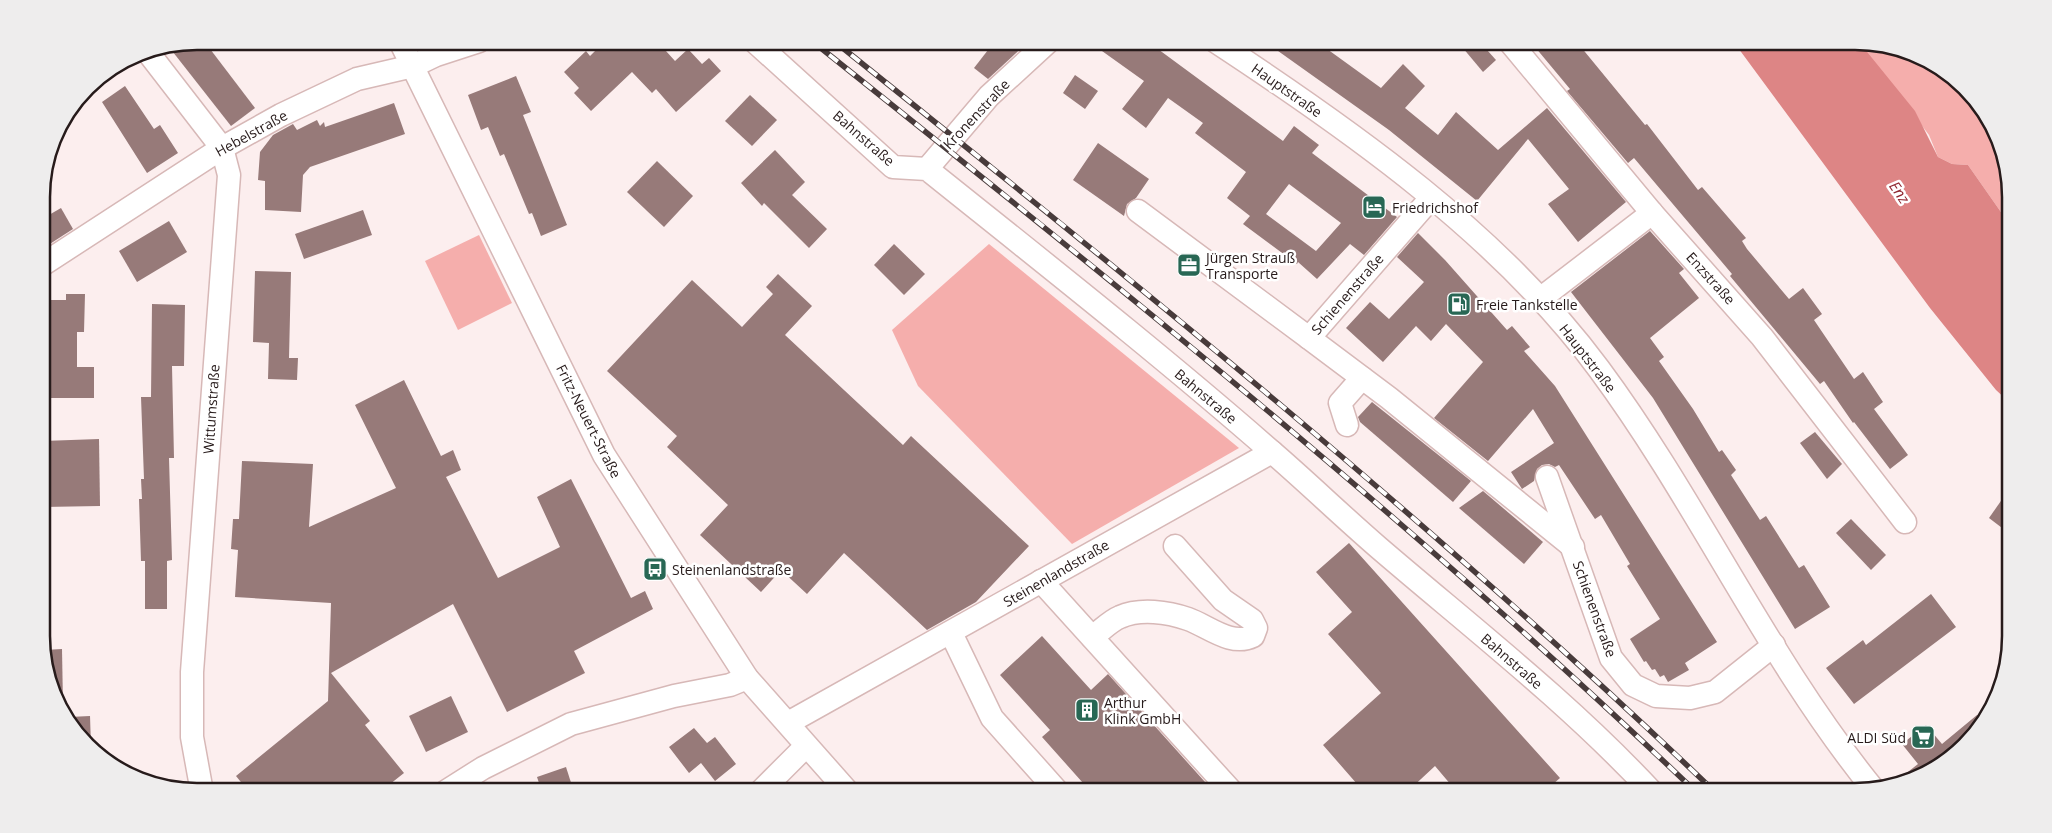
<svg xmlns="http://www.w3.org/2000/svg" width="2052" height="833" font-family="'Open Sans',sans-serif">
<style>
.green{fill:#f5aeac}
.water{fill:#dd8585}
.building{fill:#977a79;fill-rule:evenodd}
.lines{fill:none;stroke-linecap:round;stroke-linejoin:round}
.minor-casing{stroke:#d7b8b7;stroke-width:25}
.minor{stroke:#fff;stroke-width:22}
.rail-casing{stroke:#483b3b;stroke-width:5.5}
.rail{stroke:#fff;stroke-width:4;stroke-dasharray:11;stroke-linecap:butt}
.labels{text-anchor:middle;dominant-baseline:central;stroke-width:5;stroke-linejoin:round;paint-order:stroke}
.street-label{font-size:14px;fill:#271b1b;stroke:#fff}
.poi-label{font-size:14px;fill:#271b1b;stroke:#fff;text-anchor:start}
.water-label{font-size:15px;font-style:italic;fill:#902831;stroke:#fff}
.rim{fill:none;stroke:#271b1b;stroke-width:2.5}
</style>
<rect width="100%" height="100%" fill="#fceeee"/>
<!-- green -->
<g class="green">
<path d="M 1859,42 L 1906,50 L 1972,94 L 1995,128 L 2009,176 L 2010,225 L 1968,165 L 1952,164 L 1938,157 L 1929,135 Z"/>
<path d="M 479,235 L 512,303 L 458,330 L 425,261 Z"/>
<path d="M 989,244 L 1239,448 L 1072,544 L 918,386 L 892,330 Z"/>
</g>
<!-- water -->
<path class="water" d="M 1733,41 L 1859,42 L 1915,111 L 1938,157 L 1952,164 L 1968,165 L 2010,225 L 2010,403 L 1996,390 L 1930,308 Z"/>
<!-- building -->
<g class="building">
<path d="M 197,41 L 204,41 L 255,108 L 231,126 L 169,47 Z"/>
<path d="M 605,41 L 637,41 L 645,50 L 657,41 L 675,61 L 688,49 L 702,64 L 709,58 L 721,71 L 676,112 L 656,89 L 652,93 L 632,72 L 591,111 L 574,93 L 579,88 L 564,72 L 586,51 L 590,56 Z"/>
<path d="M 995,41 L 1029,41 L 988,79 L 974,68 Z"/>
<path d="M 1088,41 L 1147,41 L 1283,141 L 1294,126 L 1319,145 L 1312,153 L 1397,217 L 1364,255 L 1350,244 L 1317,279 L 1298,262 L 1297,264 L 1243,224 L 1250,216 L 1227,198 L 1246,172 L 1195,133 L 1203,123 L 1168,98 L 1146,128 L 1122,109 L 1144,81 ZM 1289,184 L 1341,223 L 1316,251 L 1266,214 Z"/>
<path d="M 1264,41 L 1316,41 L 1381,88 L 1403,64 L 1425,86 L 1405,108 L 1438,135 L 1456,112 L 1498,150 L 1547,108 L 1626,202 L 1578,242 L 1548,204 L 1569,189 L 1528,139 L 1477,201 L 1389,130 Z"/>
<path d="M 1457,41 L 1479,41 L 1496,60 L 1483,72 Z"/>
<path d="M 1530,41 L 1576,41 L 1645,125 L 1647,124 L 1698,190 L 1702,187 L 1746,238 L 1742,241 L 1747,249 L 1789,299 L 1803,288 L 1822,314 L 1814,320 L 1854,379 L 1863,372 L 1883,402 L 1874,409 L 1908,455 L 1890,469 L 1854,422 L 1853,423 L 1824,381 L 1820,384 L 1730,276 L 1732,274 L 1634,158 L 1628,163 L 1567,91 L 1570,89 Z"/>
<path d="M 1075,75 L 1098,91 L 1085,109 L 1063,93 Z"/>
<path d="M 516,76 L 531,112 L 523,115 L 567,225 L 541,236 L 532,213 L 529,214 L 504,154 L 500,156 L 488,127 L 481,130 L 468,95 Z"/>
<path d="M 125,86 L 154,129 L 160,125 L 178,153 L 147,173 L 102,102 Z"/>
<path d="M 750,95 L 777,120 L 752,146 L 725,121 Z"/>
<path d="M 394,103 L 405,134 L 310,167 L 303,175 L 301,212 L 265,210 L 265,181 L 258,180 L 260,152 L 273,135 L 293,124 L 297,130 L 317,120 L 320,126 L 324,122 L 325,127 Z"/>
<path d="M 1098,143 L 1149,179 L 1136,198 L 1127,204 L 1124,216 L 1073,180 Z"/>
<path d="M 775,150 L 805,182 L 792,195 L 827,229 L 809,248 L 764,203 L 762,206 L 741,183 Z"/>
<path d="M 657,161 L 693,196 L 664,227 L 627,192 Z"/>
<path d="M 61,208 L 73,229 L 42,249 L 42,219 Z"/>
<path d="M 363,210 L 372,235 L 304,259 L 295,234 Z"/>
<path d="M 169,221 L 187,252 L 137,282 L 119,251 Z"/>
<path d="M 1650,231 L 1684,269 L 1679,273 L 1699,298 L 1650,338 L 1664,357 L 1659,361 L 1693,409 L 1719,452 L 1722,450 L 1736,470 L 1731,475 L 1760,520 L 1766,516 L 1799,568 L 1804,565 L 1830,607 L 1795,629 L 1653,398 L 1571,292 Z"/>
<path d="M 1418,233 L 1445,260 L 1507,330 L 1512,326 L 1530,347 L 1524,351 L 1555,386 L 1717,642 L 1685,663 L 1689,670 L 1668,682 L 1664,675 L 1660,677 L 1655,669 L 1652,670 L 1646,661 L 1644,662 L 1630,639 L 1660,619 L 1627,566 L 1630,564 L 1601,515 L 1595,519 L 1559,465 L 1555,467 L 1549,464 L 1542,465 L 1537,469 L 1534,481 L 1522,489 L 1511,472 L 1554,443 L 1533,409 L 1488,461 L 1434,418 L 1483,362 L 1446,324 L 1431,341 L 1416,326 L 1383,362 L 1346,328 L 1370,302 L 1389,319 L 1424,282 L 1397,257 Z"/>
<path d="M 894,244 L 925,274 L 904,295 L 874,265 Z"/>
<path d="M 255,271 L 291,272 L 289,358 L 298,358 L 297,380 L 268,379 L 269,343 L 253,342 Z"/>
<path d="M 778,274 L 812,306 L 785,335 L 903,445 L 911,436 L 1029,546 L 976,602 L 927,630 L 844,553 L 807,594 L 781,570 L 761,592 L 700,535 L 728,505 L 667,447 L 677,436 L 607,371 L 692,280 L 742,327 L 773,294 L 766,287 Z"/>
<path d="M 66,294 L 85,294 L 84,332 L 77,332 L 77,367 L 94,367 L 94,398 L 43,398 L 42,307 L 48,308 L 48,300 L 66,300 Z"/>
<path d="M 152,304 L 185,305 L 184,366 L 172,366 L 174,458 L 169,458 L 172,560 L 167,561 L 167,609 L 145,609 L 145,561 L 141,561 L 139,499 L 142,499 L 141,479 L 144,479 L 141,397 L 151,397 Z"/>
<path d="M 404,380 L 441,456 L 453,450 L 461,470 L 446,477 L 498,578 L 560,547 L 537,497 L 571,479 L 631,598 L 645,591 L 653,609 L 574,651 L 585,673 L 507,712 L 453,604 L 331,673 L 370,721 L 365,725 L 404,773 L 380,792 L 249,792 L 236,776 L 328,701 L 331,603 L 235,597 L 238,550 L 231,549 L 233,519 L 239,519 L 242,461 L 313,464 L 309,527 L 396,488 L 355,405 Z"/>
<path d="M 1372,402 L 1471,481 L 1453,502 L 1360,422 L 1358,417 Z"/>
<path d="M 1815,432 L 1842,464 L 1827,479 L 1800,443 Z"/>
<path d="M 99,439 L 100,506 L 43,507 L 43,441 Z"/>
<path d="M 2010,488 L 2010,534 L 1989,518 Z"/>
<path d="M 1483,491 L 1543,542 L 1524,564 L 1459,508 Z"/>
<path d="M 1851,519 L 1886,555 L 1871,570 L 1836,533 Z"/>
<path d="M 1349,543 L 1560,778 L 1545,791 L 1457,792 L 1435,766 L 1407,792 L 1364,792 L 1323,745 L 1381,693 L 1328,634 L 1352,612 L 1316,572 Z"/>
<path d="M 1931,594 L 1956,627 L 1854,704 L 1826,668 L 1863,640 L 1866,645 Z"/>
<path d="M 1042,636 L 1091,690 L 1108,674 L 1214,792 L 1091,792 L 1042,737 L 1050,730 L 1000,675 Z"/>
<path d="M 62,649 L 63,705 L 44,666 L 44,650 Z"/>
<path d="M 451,696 L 468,732 L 426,752 L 409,716 Z"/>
<path d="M 1977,715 L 1984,722 L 1979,731 L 1950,760 L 1909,782 L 1904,775 L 1918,764 L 1902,744 L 1926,725 L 1942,744 Z"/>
<path d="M 90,716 L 91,746 L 80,739 L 69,717 Z"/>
<path d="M 694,728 L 707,743 L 715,737 L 736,764 L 715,781 L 701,763 L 689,773 L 669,747 Z"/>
<path d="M 566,767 L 574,792 L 542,792 L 537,777 Z"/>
</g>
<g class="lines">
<!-- minor casing -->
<g class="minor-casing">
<g id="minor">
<path d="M 400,41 L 604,455 L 747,678 L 848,792"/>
<path d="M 754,41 L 893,167 L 927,169 C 1043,262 1160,354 1272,452 C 1308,483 1343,517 1379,548 C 1471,627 1568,702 1651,791"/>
<path d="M 1215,41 C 1352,131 1501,236 1599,369 C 1699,504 1768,660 1874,790"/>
<path d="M 1509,41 L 1652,213 L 1762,337 L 1905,522"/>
<path d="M 147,51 L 222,148 L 229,175 L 192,672 L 192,737 L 202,792"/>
<path d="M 927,169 L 989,96 L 1049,41"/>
<path d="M 1431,198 L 1309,338 L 1389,398 L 1573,547"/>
<path d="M 1138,211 L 1309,338"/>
<path d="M 42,265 L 222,148 L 281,115 L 357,79 L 413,66 L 436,55 L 479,41"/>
<path d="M 1540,299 L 1652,213"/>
<path d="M 1347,425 L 1340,403 L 1362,378"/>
<path d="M 1547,477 L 1611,658 L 1633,685 L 1656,696 L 1690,698 L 1715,692 L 1774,645"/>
<path d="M 1041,581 L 1232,792"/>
<path d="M 951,633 L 992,718 L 1058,792"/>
<path d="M 1092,637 C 1101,631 1110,621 1120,617 C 1140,608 1168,612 1188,619 C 1208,626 1231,647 1253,636 L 1256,628 L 1252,620 L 1223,600 L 1175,546"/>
<path d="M 788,723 L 1272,452"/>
<path d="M 445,792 L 483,768 L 571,724 L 674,696 L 730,685 L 747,678"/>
<path d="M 760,792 L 806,746"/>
</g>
</g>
<!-- minor -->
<use href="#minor" class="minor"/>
<!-- rail casing -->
<g class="rail-casing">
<g id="rail">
<path d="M 812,41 C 1114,282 1416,524 1695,791"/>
<path d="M 834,41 C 1135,282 1435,524 1714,791"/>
</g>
</g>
<!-- rail -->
<use href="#rail" class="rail"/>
</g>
<!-- icons -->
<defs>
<g id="hotel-square" transform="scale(1.25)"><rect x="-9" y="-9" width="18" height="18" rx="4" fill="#286754" stroke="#fff"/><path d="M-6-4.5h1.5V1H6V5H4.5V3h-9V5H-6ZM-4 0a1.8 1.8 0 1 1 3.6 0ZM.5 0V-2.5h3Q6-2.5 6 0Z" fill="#fff"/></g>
<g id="office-square" transform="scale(1.25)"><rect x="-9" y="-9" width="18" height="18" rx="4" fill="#286754" stroke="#fff"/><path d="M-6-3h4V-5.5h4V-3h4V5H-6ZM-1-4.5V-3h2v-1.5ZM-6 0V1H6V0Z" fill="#fff"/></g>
<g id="fuel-square" transform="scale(1.25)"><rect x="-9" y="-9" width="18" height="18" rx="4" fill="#286754" stroke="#fff"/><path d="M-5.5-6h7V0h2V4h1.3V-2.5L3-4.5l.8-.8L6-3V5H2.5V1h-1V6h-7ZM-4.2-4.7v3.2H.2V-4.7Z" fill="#fff"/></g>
<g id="bus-square" transform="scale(1.25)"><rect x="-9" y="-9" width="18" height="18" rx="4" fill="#286754" stroke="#fff"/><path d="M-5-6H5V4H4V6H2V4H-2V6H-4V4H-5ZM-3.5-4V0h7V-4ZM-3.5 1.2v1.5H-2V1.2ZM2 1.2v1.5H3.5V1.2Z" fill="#fff"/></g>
<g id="building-square" transform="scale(1.25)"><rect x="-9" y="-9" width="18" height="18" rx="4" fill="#286754" stroke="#fff"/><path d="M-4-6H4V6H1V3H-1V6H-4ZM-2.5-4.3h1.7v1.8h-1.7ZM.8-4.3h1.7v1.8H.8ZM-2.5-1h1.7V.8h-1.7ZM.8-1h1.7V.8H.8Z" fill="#fff"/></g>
<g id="supermarket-square" transform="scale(1.25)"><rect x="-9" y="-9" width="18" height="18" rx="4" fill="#286754" stroke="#fff"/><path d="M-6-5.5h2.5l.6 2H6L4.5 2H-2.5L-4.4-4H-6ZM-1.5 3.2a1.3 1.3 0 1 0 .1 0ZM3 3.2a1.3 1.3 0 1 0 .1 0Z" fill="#fff"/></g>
</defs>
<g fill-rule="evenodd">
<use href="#hotel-square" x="1374" y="207"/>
<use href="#office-square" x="1189" y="265"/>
<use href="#fuel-square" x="1459" y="304"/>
<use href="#bus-square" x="655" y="569"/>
<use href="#building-square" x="1087" y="710"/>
<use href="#supermarket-square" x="1923" y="737"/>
</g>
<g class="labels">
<!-- street labels -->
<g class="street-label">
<text transform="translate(1287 90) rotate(35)">Hauptstraße</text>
<text transform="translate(976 114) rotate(-47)">Kronenstraße</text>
<text transform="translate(251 133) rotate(-29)">Hebelstraße</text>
<text transform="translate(864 138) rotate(41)">Bahnstraße</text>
<text transform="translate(1711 278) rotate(48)">Enzstraße</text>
<text transform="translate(1347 294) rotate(-49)">Schienenstraße</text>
<text transform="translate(1588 358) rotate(52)">Hauptstraße</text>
<text transform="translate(1206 396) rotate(40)">Bahnstraße</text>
<text transform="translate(211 409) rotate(-86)">Wittumstraße</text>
<text transform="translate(589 421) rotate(63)">Fritz-Neuert-Straße</text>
<text transform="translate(1056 573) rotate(-30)">Steinenlandstraße</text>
<text transform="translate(1595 609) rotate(70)">Schienenstraße</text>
<text transform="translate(1512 661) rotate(41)">Bahnstraße</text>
</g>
<!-- poi labels -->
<g class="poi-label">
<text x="1392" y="207">Friedrichshof</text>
<text x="1206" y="257">Jürgen Strauß<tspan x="1206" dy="16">Transporte</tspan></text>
<text x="1476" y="304">Freie Tankstelle</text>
<text x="672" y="569">Steinenlandstraße</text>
<text x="1104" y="702">Arthur<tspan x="1104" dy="16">Klink GmbH</tspan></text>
<text x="1906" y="737" text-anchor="end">ALDI Süd</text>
</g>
<!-- water labels -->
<g class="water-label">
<text transform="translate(1900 192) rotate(55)">Enz</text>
</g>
</g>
<!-- crop -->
<path d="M0 0H2052V833H0ZM197 50H1855A147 147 0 0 1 2002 197V636A147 147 0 0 1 1855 783H197A147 147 0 0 1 50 636V197A147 147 0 0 1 197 50Z" fill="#eeeded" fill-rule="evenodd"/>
<path class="rim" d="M197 50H1855A147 147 0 0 1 2002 197V636A147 147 0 0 1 1855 783H197A147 147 0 0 1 50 636V197A147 147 0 0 1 197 50Z"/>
</svg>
